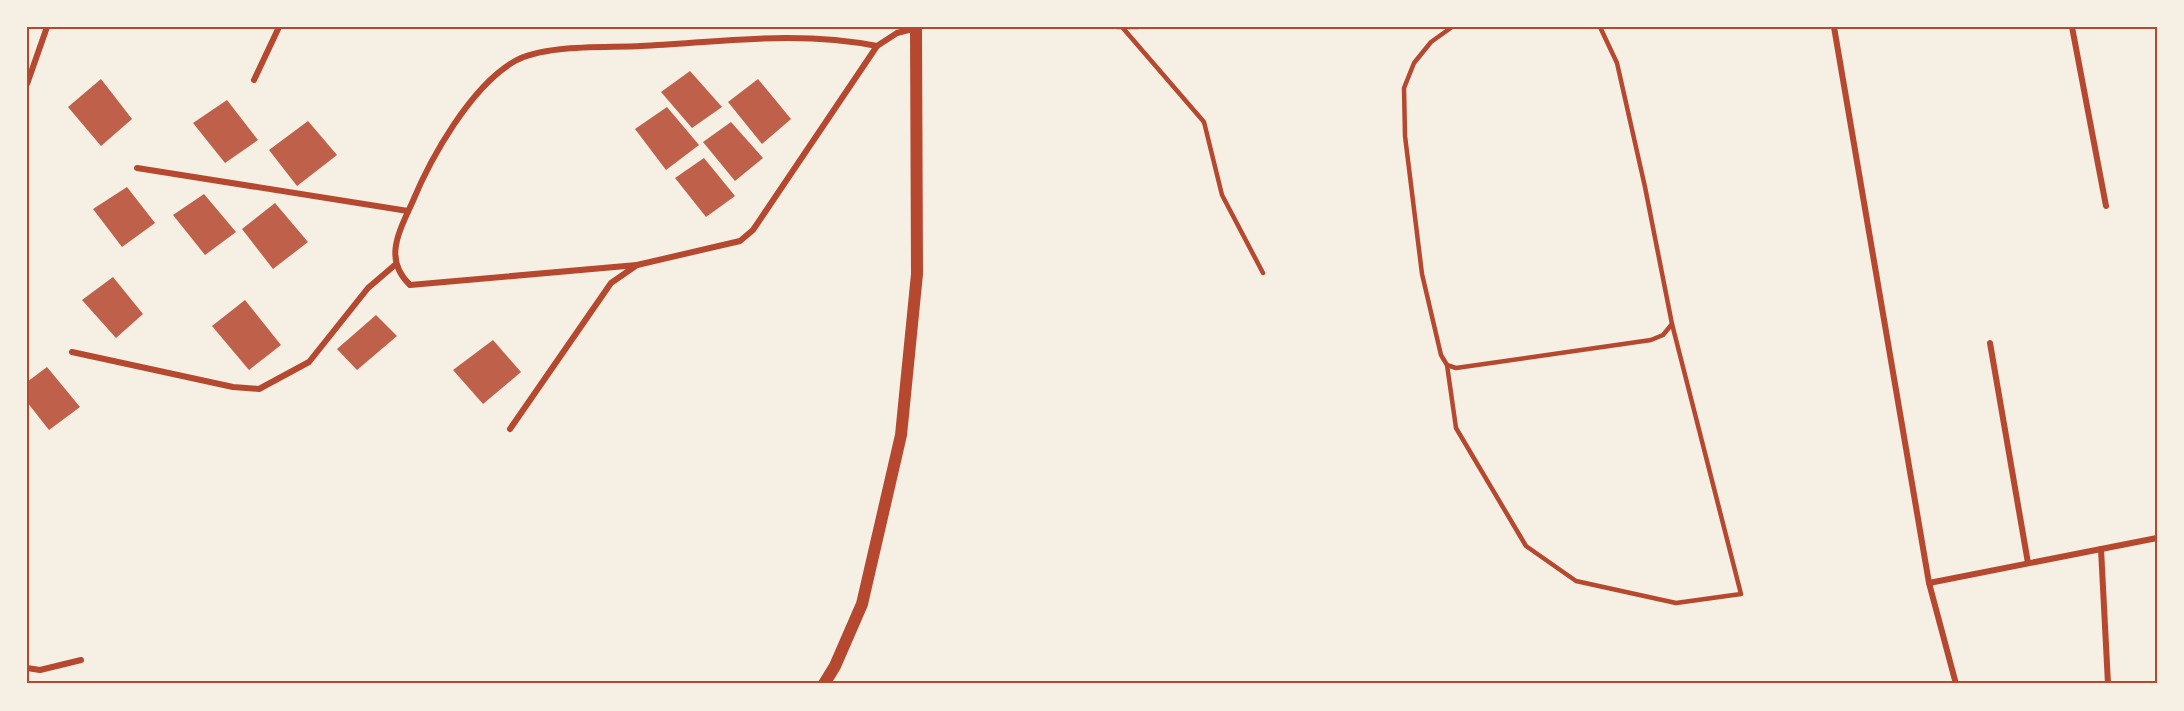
<svg xmlns="http://www.w3.org/2000/svg" width="2184" height="711" font-family="Commissioner,sans-serif">
<style>
.building{fill:#bf614a}
.lines{fill:none;stroke-linecap:round;stroke-linejoin:round}
.service{stroke:#b5482f;stroke-width:4.5}
.minor{stroke:#b5482f;stroke-width:6}
.secondary{stroke:#b5482f;stroke-width:12}
.neatline{fill:none;stroke:#b5482f;stroke-width:2}
</style>
<rect width="100%" height="100%" fill="#f6efe4"/>
<!-- building -->
<g class="building">
<path d="M 690,71 L 722,107 L 692,128 L 661,92 Z"/>
<path d="M 101,79 L 132,119 L 101,146 L 68,107 Z"/>
<path d="M 758,79 L 791,119 L 762,144 L 728,102 Z"/>
<path d="M 227,100 L 258,140 L 225,163 L 193,123 Z"/>
<path d="M 667,107 L 699,145 L 666,170 L 635,129 Z"/>
<path d="M 308,121 L 337,155 L 297,186 L 269,150 Z"/>
<path d="M 731,122 L 763,158 L 735,181 L 703,142 Z"/>
<path d="M 704,158 L 735,196 L 706,217 L 675,178 Z"/>
<path d="M 127,187 L 155,223 L 122,247 L 93,209 Z"/>
<path d="M 204,194 L 236,232 L 205,255 L 173,215 Z"/>
<path d="M 275,203 L 308,242 L 273,269 L 242,229 Z"/>
<path d="M 113,277 L 143,314 L 116,338 L 82,300 Z"/>
<path d="M 245,300 L 281,345 L 249,370 L 212,326 Z"/>
<path d="M 376,315 L 397,336 L 357,370 L 337,349 Z"/>
<path d="M 493,340 L 521,372 L 483,404 L 453,370 Z"/>
<path d="M 47,367 L 80,407 L 49,430 L 27,402 L 27,382 Z"/>
</g>
<g class="lines">
<!-- service -->
<g class="service">
<path d="M 1117,27 L 1122,27 L 1204,122 L 1222,195 L 1263,273"/>
<path d="M 1122,27 L 1138,27"/>
<path d="M 1452,27 L 1431,42 L 1414,63 L 1404,88 L 1405,136 L 1422,274 L 1441,355 L 1447,365 L 1456,368 L 1651,340 L 1663,335 L 1672,324 L 1645,187 L 1617,63 L 1600,27"/>
<path d="M 1447,365 L 1456,428 L 1526,546 L 1576,581 L 1676,603 L 1741,594 L 1672,324"/>
</g>
<!-- minor -->
<g class="minor">
<path d="M 1834,27 L 1929,583 L 1956,684"/>
<path d="M 2072,27 L 2106,206"/>
<path d="M 254,80 L 279,27"/>
<path d="M 27,84 L 47,27"/>
<path d="M 137,168 L 408,211"/>
<path d="M 637,265 L 410,285 C 383,259 399,232 412,203 C 431,157 471,86 515,61 C 545,44 606,48 641,46 C 721,42 798,30 877,46"/>
<path d="M 1990,343 L 2028,563"/>
<path d="M 72,352 L 233,387 L 259,389 L 309,362 L 368,288 L 396,264"/>
<path d="M 510,429 L 611,283 L 637,265 L 740,241 L 753,230 L 877,46 L 897,33 L 916,28"/>
<path d="M 2101,549 L 2108,684"/>
<path d="M 1929,583 L 2157,538"/>
<path d="M 27,668 L 40,670 L 81,660"/>
</g>
<!-- secondary -->
<path class="secondary" d="M 824,684 L 835,666 L 862,604 L 901,435 L 917,274 L 916,27"/>
</g>
<!-- border -->
<rect width="2184" height="711" fill="none" stroke="#f6efe4" stroke-width="57"/>
<rect x="28" y="28" width="2128" height="654" class="neatline"/>
</svg>
